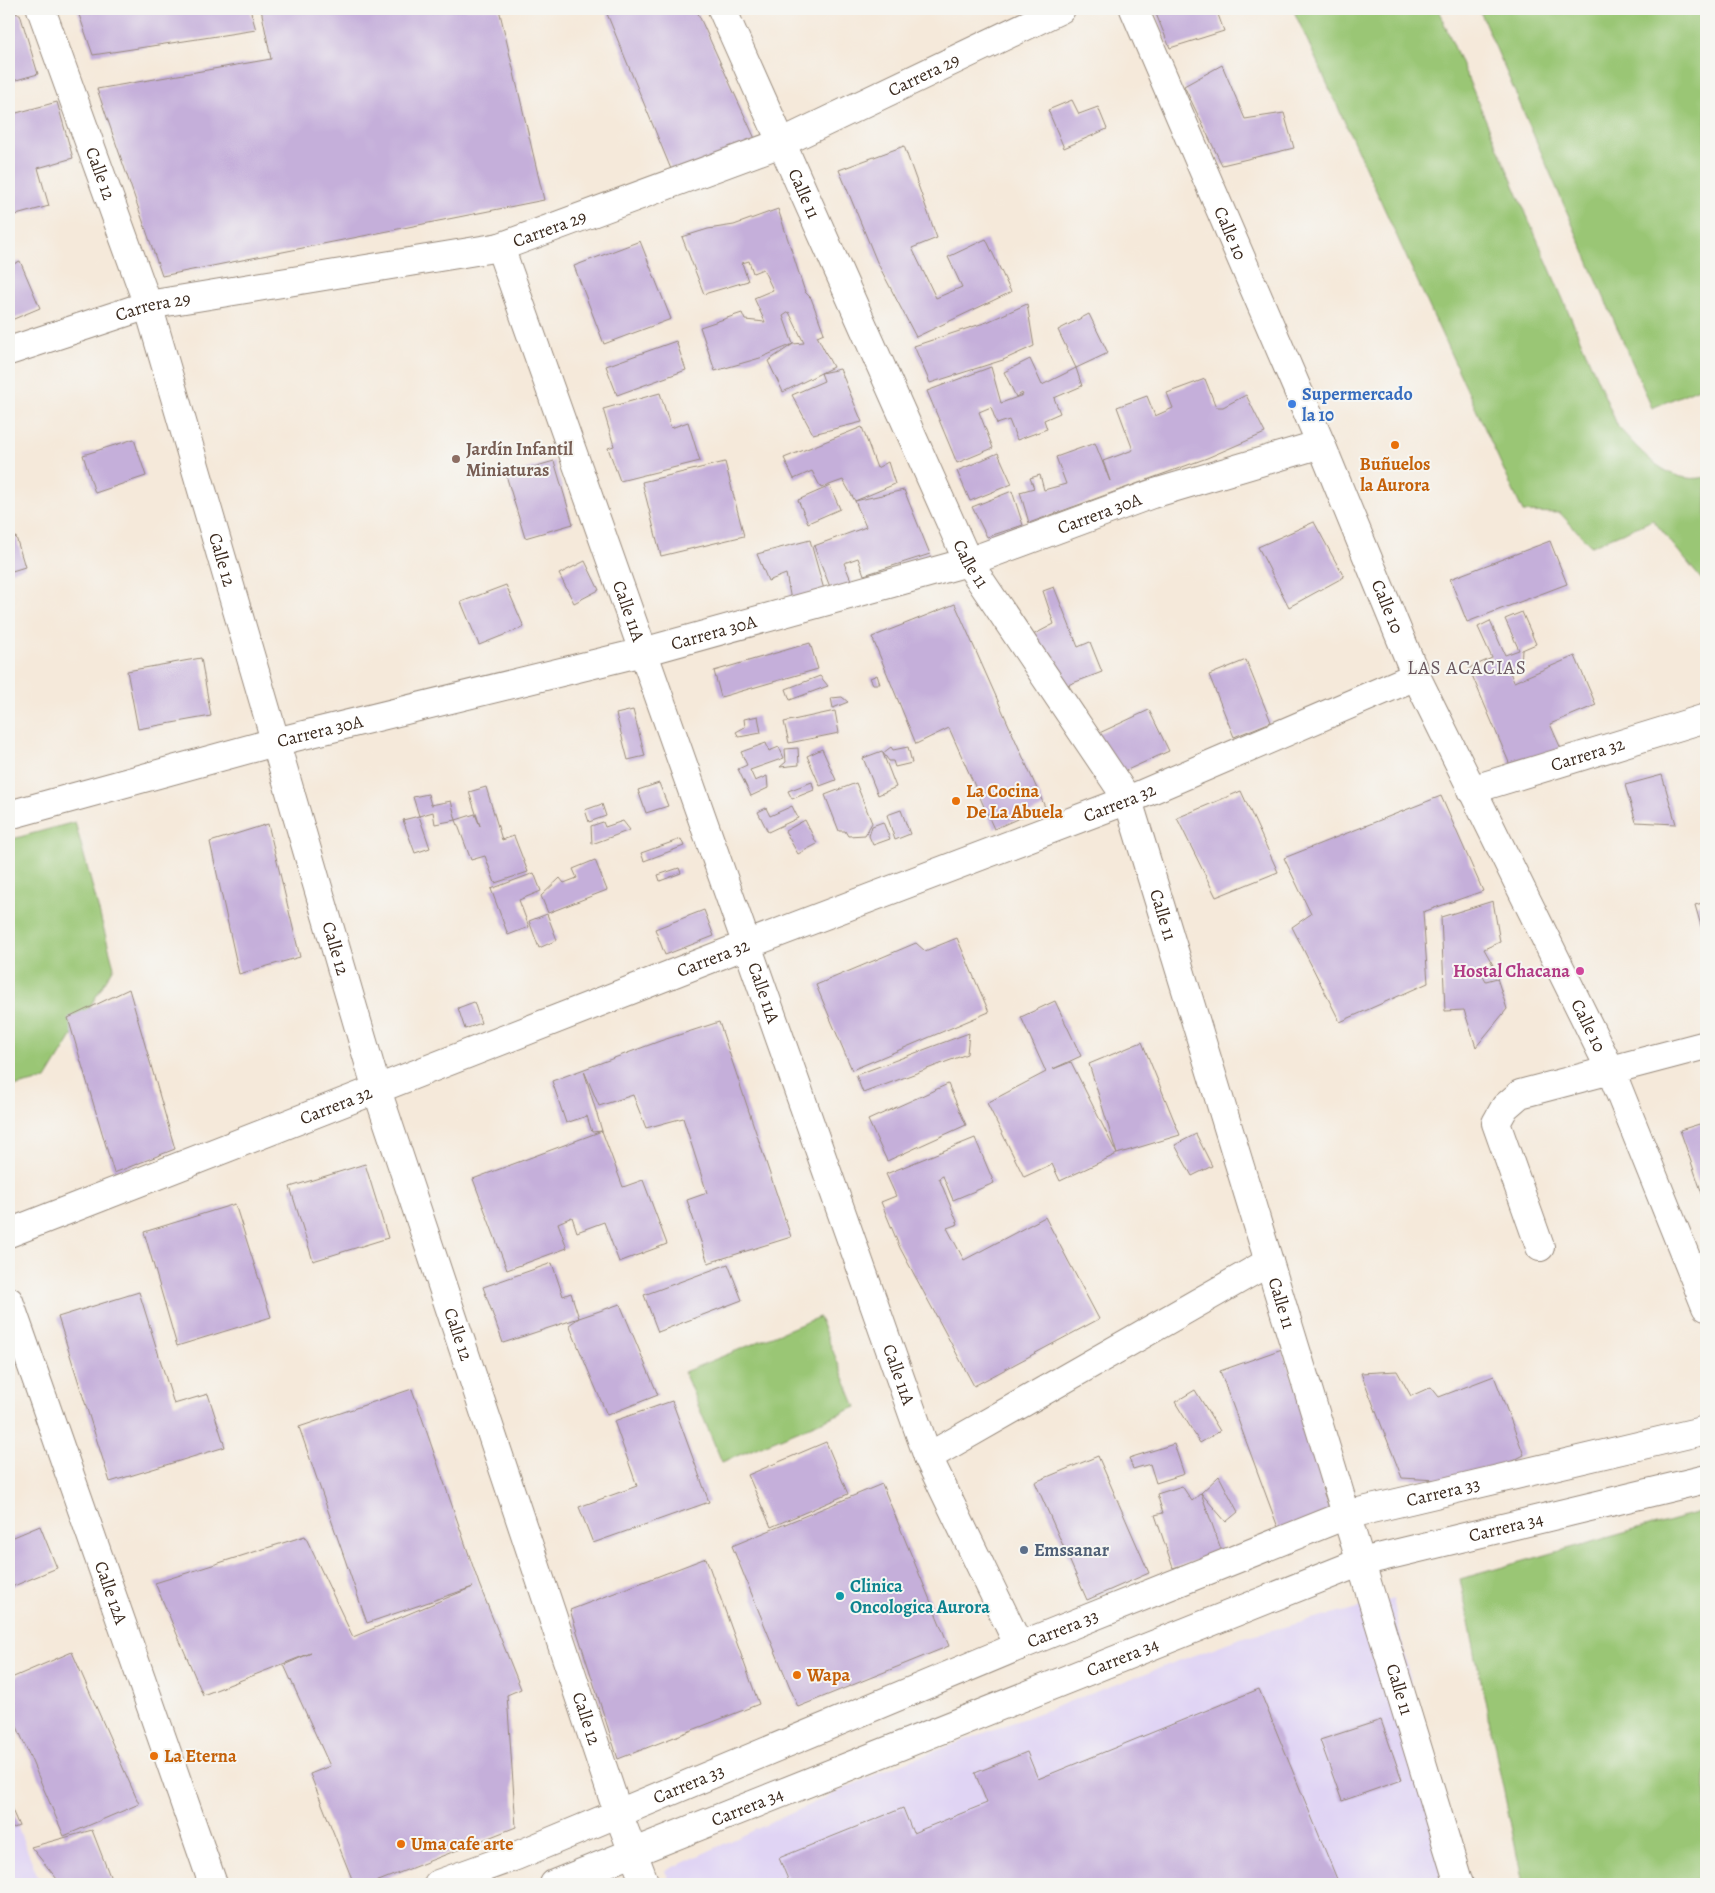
<svg xmlns="http://www.w3.org/2000/svg" width="1715" height="1893" font-family="Alegreya,serif">
<style>
.built{fill:#e0d4f4}
.green{fill:#9ac674;stroke:#6a7849}
.building{fill:#c5afda;fill-rule:evenodd}
.lines{fill:none;stroke-linecap:round;stroke-linejoin:round}
.minor-casing{stroke:#988a7c;stroke-width:30}
.minor{stroke:#fff;stroke-width:28}
.shop-dot{fill:#3f7fe0;stroke:#f6f6f2;stroke-width:2}
.food-dot{fill:#e8710a;stroke:#f6f6f2;stroke-width:2}
.education-dot{fill:#8d6e63;stroke:#f6f6f2;stroke-width:2}
.hotel-dot{fill:#d1479c;stroke:#f6f6f2;stroke-width:2}
.service-dot{fill:#5c6f8a;stroke:#f6f6f2;stroke-width:2}
.culture-dot{fill:#0f9aa8;stroke:#f6f6f2;stroke-width:2}
.labels{text-anchor:middle;dominant-baseline:central;stroke-width:4;stroke-linejoin:round;paint-order:stroke}
.street-label{font-size:18px;fill:#3b2a1e;stroke:#f6f6f2}
.shop-label{font-size:18px;font-weight:bold;fill:#366cbe;stroke:#f6f6f2;text-anchor:start}
.education-label{font-size:18px;font-weight:bold;fill:#785e54;stroke:#f6f6f2;text-anchor:start}
.food-label{font-size:18px;font-weight:bold;fill:#c56008;stroke:#f6f6f2;text-anchor:start}
.hotel-label{font-size:18px;font-weight:bold;fill:#b23c85;stroke:#f6f6f2;text-anchor:end}
.service-label{font-size:18px;font-weight:bold;fill:#4e5e75;stroke:#f6f6f2;text-anchor:start}
.culture-label{font-size:18px;font-weight:bold;fill:#0d838f;stroke:#f6f6f2;text-anchor:start}
.neighbourhood-label{font-size:19px;letter-spacing:1px;fill:#6b5960;stroke:#f6f6f2}
</style>
<rect width="100%" height="100%" fill="#f6f6f2"/>
<filter id="ink" filterUnits="userSpaceOnUse"><feTurbulence type="fractalNoise" baseFrequency=".02" numOctaves="2"/><feDisplacementMap in="SourceGraphic" scale="10" xChannelSelector="R" yChannelSelector="G"/><feConvolveMatrix kernelMatrix="1 2 1 2 8 2 1 2 1" color-interpolation-filters="sRGB"/></filter>
<filter id="wash" filterUnits="userSpaceOnUse"><feTurbulence type="fractalNoise" baseFrequency=".0096" numOctaves="4" result="noise"/><feDisplacementMap in="SourceGraphic" scale="20" xChannelSelector="R" yChannelSelector="G"/><feGaussianBlur stdDeviation="1.12" result="paint"/><feColorMatrix in="noise" values="0 0 0 0 0 0 0 0 0 0 0 0 0 0 0 0 0 1.4 0 .05"/><feComposite in="paint" operator="in"/></filter>
<g filter="url(#wash)">
<rect width="100%" height="100%" fill="#f5e9da"/>
<!-- built -->
<g class="built">
<path d="M 1393,1599 L 1453,1884 L 671,1884 L 665,1871 L 890,1768 L 1240,1638 Z"/>
<path d="M 9,1806 L 41,1884 L 9,1884 Z"/>
</g>
<!-- green -->
<g class="green">
<path d="M 1293,9 L 1438,9 L 1618,427 C 1642,452 1668,486 1706,477 L 1706,585 L 1653,520 L 1591,546 L 1560,513 L 1523,512 Z"/>
<path d="M 1479,9 L 1706,9 L 1706,385 L 1652,408 Z"/>
<path d="M 75,822 L 114,967 L 46,1079 L 9,1088 L 9,840 Z"/>
<path d="M 819,1317 L 856,1407 L 722,1462 L 684,1372 Z"/>
<path d="M 1706,1510 L 1706,1884 L 1523,1884 L 1460,1579 Z"/>
</g>
<g id="blocks">
<!-- building -->
<g class="building">
<path d="M 77,9 L 250,9 L 256,30 L 93,55 Z"/>
<path d="M 261,9 L 499,9 L 544,200 L 162,276 L 97,89 L 271,59 Z"/>
<path d="M 605,9 L 696,9 L 756,141 L 673,174 Z"/>
<path d="M 1154,9 L 1216,9 L 1224,31 L 1170,48 Z"/>
<path d="M 9,13 L 20,14 L 38,74 L 9,82 Z"/>
<path d="M 1222,65 L 1245,119 L 1284,113 L 1294,148 L 1222,165 L 1184,86 Z"/>
<path d="M 1072,100 L 1079,114 L 1098,107 L 1107,129 L 1064,148 L 1048,110 Z"/>
<path d="M 57,102 L 73,158 L 38,168 L 49,206 L 16,215 L 9,188 L 9,115 Z"/>
<path d="M 904,146 L 937,238 L 912,248 L 936,298 L 962,287 L 948,257 L 986,239 L 1011,292 L 916,337 L 877,262 L 839,170 Z"/>
<path d="M 778,209 L 805,292 L 811,298 L 824,333 L 817,336 L 833,367 L 821,373 L 840,369 L 862,422 L 813,434 L 792,395 L 824,381 L 821,373 L 783,392 L 768,361 L 793,344 L 760,358 L 715,371 L 700,327 L 742,313 L 745,320 L 765,322 L 754,298 L 773,290 L 763,269 L 753,273 L 749,261 L 742,263 L 748,281 L 704,294 L 682,237 L 708,229 L 734,225 ZM 789,312 L 804,343 L 793,344 L 783,316 Z"/>
<path d="M 640,241 L 671,319 L 604,344 L 574,266 Z"/>
<path d="M 20,261 L 40,308 L 9,321 L 9,266 Z"/>
<path d="M 1027,304 L 1034,346 L 1003,360 L 930,383 L 914,346 L 987,322 Z"/>
<path d="M 1089,314 L 1108,353 L 1076,368 L 1058,330 Z"/>
<path d="M 676,341 L 686,370 L 617,395 L 606,366 Z"/>
<path d="M 1030,359 L 1042,385 L 1076,368 L 1082,386 L 1054,398 L 1060,413 L 1044,420 L 1047,429 L 1017,440 L 1009,420 L 997,424 L 991,407 L 979,412 L 993,448 L 957,463 L 927,391 L 991,367 L 1001,403 L 1023,395 L 1022,393 L 1016,397 L 1004,372 Z"/>
<path d="M 1205,379 L 1216,407 L 1223,407 L 1246,395 L 1265,433 L 1207,458 L 1029,523 L 1020,492 L 1034,488 L 1030,478 L 1040,475 L 1044,490 L 1066,484 L 1056,457 L 1095,443 L 1110,481 L 1103,461 L 1133,450 L 1117,407 L 1147,396 L 1155,416 L 1173,408 L 1167,393 Z"/>
<path d="M 660,393 L 671,428 L 688,422 L 700,461 L 620,481 L 608,448 L 614,446 L 603,409 Z"/>
<path d="M 862,427 L 877,468 L 888,462 L 895,484 L 855,501 L 843,480 L 821,488 L 812,471 L 794,479 L 784,458 Z"/>
<path d="M 134,439 L 146,476 L 95,493 L 83,455 Z"/>
<path d="M 998,453 L 1012,484 L 970,501 L 957,471 Z"/>
<path d="M 554,461 L 573,524 L 525,538 L 506,475 Z"/>
<path d="M 725,462 L 744,536 L 661,556 L 642,482 Z"/>
<path d="M 830,486 L 840,509 L 808,523 L 798,500 Z"/>
<path d="M 904,490 L 930,554 L 864,575 L 858,558 L 844,563 L 853,585 L 832,592 L 814,546 L 866,527 L 855,501 Z"/>
<path d="M 1012,491 L 1023,525 L 987,537 L 972,507 Z"/>
<path d="M 1314,522 L 1344,577 L 1289,607 L 1258,547 Z"/>
<path d="M 16,537 L 25,567 L 9,572 L 9,539 Z"/>
<path d="M 810,540 L 825,593 L 791,600 L 786,574 L 768,581 L 757,554 Z"/>
<path d="M 1550,541 L 1567,584 L 1467,622 L 1450,579 Z"/>
<path d="M 585,561 L 599,590 L 574,603 L 559,574 Z"/>
<path d="M 506,585 L 524,627 L 479,645 L 461,602 Z"/>
<path d="M 1054,587 L 1078,647 L 1090,642 L 1102,672 L 1057,689 L 1031,636 L 1054,624 L 1043,591 Z"/>
<path d="M 955,604 L 1045,807 L 994,829 L 949,728 L 916,744 L 872,637 Z"/>
<path d="M 1522,612 L 1536,644 L 1522,650 L 1521,665 L 1509,670 L 1514,682 L 1575,656 L 1596,705 L 1550,724 L 1562,751 L 1513,772 L 1469,668 L 1492,658 L 1478,627 L 1490,621 L 1505,655 L 1519,650 L 1505,619 Z"/>
<path d="M 810,643 L 818,669 L 721,697 L 714,671 Z"/>
<path d="M 201,658 L 211,716 L 138,729 L 127,671 Z"/>
<path d="M 1246,660 L 1271,722 L 1234,737 L 1209,675 Z"/>
<path d="M 877,675 L 880,684 L 873,684 L 870,678 Z"/>
<path d="M 820,676 L 828,686 L 790,700 L 786,689 Z"/>
<path d="M 842,697 L 848,702 L 833,708 L 831,698 Z"/>
<path d="M 633,710 L 645,756 L 628,760 L 616,714 Z"/>
<path d="M 1149,710 L 1169,751 L 1114,776 L 1095,735 Z"/>
<path d="M 835,711 L 839,733 L 789,743 L 784,722 Z"/>
<path d="M 758,716 L 761,733 L 739,737 L 736,732 L 745,727 L 744,719 Z"/>
<path d="M 766,743 L 769,751 L 779,747 L 784,758 L 750,770 L 755,781 L 767,776 L 768,788 L 751,796 L 738,769 L 747,765 L 741,752 Z"/>
<path d="M 891,747 L 893,750 L 908,747 L 912,763 L 895,767 L 893,761 L 889,761 L 883,753 Z"/>
<path d="M 798,748 L 799,765 L 780,767 L 786,762 L 785,749 Z"/>
<path d="M 822,749 L 836,780 L 820,786 L 807,756 Z"/>
<path d="M 882,751 L 896,787 L 878,795 L 863,758 Z"/>
<path d="M 1662,775 L 1676,824 L 1636,822 L 1625,785 Z"/>
<path d="M 812,782 L 814,790 L 792,799 L 788,791 Z"/>
<path d="M 659,783 L 668,806 L 646,813 L 638,790 Z"/>
<path d="M 856,783 L 872,823 L 865,835 L 848,836 L 845,831 L 839,831 L 825,795 Z"/>
<path d="M 486,787 L 502,840 L 514,836 L 528,872 L 495,883 L 485,856 L 471,860 L 456,820 L 475,814 L 480,826 L 469,792 Z"/>
<path d="M 1241,791 L 1278,872 L 1216,897 L 1177,818 Z"/>
<path d="M 428,794 L 431,805 L 451,801 L 456,820 L 435,824 L 433,812 L 419,816 L 430,848 L 415,853 L 403,820 L 419,816 L 413,797 Z"/>
<path d="M 1441,796 L 1483,891 L 1423,912 L 1428,983 L 1340,1022 L 1292,927 L 1311,914 L 1284,858 Z"/>
<path d="M 602,804 L 606,816 L 589,822 L 585,810 Z"/>
<path d="M 792,806 L 798,818 L 768,832 L 758,812 L 766,808 L 770,816 Z"/>
<path d="M 901,810 L 910,834 L 895,840 L 887,815 Z"/>
<path d="M 805,820 L 817,844 L 798,854 L 785,831 Z"/>
<path d="M 623,821 L 630,830 L 592,844 L 591,826 L 603,822 L 605,827 Z"/>
<path d="M 883,822 L 890,839 L 873,845 L 869,836 L 872,826 Z"/>
<path d="M 268,824 L 300,957 L 239,974 L 210,842 Z"/>
<path d="M 681,839 L 684,846 L 644,861 L 641,853 Z"/>
<path d="M 595,860 L 607,890 L 548,913 L 541,896 L 560,878 L 564,883 L 577,878 L 573,869 Z"/>
<path d="M 679,868 L 681,873 L 660,881 L 658,875 Z"/>
<path d="M 534,873 L 541,891 L 519,900 L 529,927 L 508,935 L 491,889 Z"/>
<path d="M 1493,901 L 1500,942 L 1484,949 L 1493,965 L 1480,970 L 1486,981 L 1497,978 L 1507,1009 L 1476,1047 L 1464,1010 L 1445,1011 L 1441,917 Z"/>
<path d="M 1706,902 L 1706,943 L 1695,905 Z"/>
<path d="M 704,910 L 714,936 L 665,955 L 655,929 Z"/>
<path d="M 547,914 L 557,940 L 539,948 L 529,921 Z"/>
<path d="M 957,938 L 989,1012 L 852,1070 L 816,985 L 916,943 L 925,951 Z"/>
<path d="M 129,989 L 175,1149 L 114,1173 L 68,1018 Z"/>
<path d="M 1055,1001 L 1081,1056 L 1053,1069 L 1071,1062 L 1117,1154 L 1089,1064 L 1142,1042 L 1180,1135 L 1117,1154 L 1060,1181 L 1052,1164 L 1024,1177 L 987,1103 L 1046,1072 L 1021,1017 Z"/>
<path d="M 474,1002 L 481,1023 L 465,1029 L 458,1008 Z"/>
<path d="M 719,1022 L 791,1237 L 708,1263 L 687,1200 L 707,1193 L 683,1118 L 646,1128 L 633,1095 L 599,1106 L 584,1071 L 602,1131 L 592,1132 L 587,1116 L 566,1123 L 552,1081 L 660,1041 Z"/>
<path d="M 969,1033 L 967,1054 L 863,1093 L 856,1075 Z"/>
<path d="M 948,1084 L 966,1125 L 887,1161 L 868,1120 Z"/>
<path d="M 1706,1122 L 1706,1205 L 1680,1130 Z"/>
<path d="M 602,1131 L 623,1187 L 643,1180 L 667,1244 L 619,1262 L 604,1222 L 577,1232 L 572,1217 L 558,1223 L 567,1248 L 507,1270 L 473,1179 Z"/>
<path d="M 1196,1134 L 1212,1166 L 1192,1176 L 1175,1145 Z"/>
<path d="M 975,1138 L 994,1183 L 953,1200 L 943,1176 L 939,1178 L 958,1224 L 947,1228 L 964,1260 L 1045,1217 L 1099,1319 L 974,1386 L 900,1248 L 881,1202 L 896,1196 L 886,1174 Z"/>
<path d="M 365,1164 L 388,1238 L 313,1261 L 290,1187 Z"/>
<path d="M 235,1204 L 271,1317 L 177,1346 L 144,1232 Z"/>
<path d="M 552,1263 L 563,1296 L 571,1293 L 579,1318 L 620,1304 L 658,1395 L 607,1415 L 569,1325 L 579,1318 L 503,1343 L 483,1287 Z"/>
<path d="M 728,1264 L 742,1300 L 658,1332 L 644,1295 Z"/>
<path d="M 139,1292 L 174,1404 L 208,1394 L 225,1447 L 110,1482 L 58,1317 Z"/>
<path d="M 1282,1349 L 1331,1481 L 1322,1488 L 1334,1522 L 1283,1541 L 1220,1371 Z"/>
<path d="M 1397,1371 L 1411,1396 L 1431,1387 L 1439,1397 L 1494,1376 L 1524,1455 L 1471,1482 L 1402,1478 L 1361,1373 Z"/>
<path d="M 412,1389 L 479,1584 L 521,1689 L 507,1695 L 516,1827 L 371,1884 L 354,1884 L 310,1774 L 330,1766 L 284,1665 L 311,1653 L 203,1695 L 155,1583 L 305,1536 L 353,1637 L 473,1587 L 367,1623 L 299,1427 Z"/>
<path d="M 1195,1390 L 1220,1431 L 1200,1443 L 1175,1402 Z"/>
<path d="M 672,1401 L 709,1502 L 593,1543 L 579,1507 L 637,1486 L 614,1421 Z"/>
<path d="M 826,1442 L 848,1494 L 771,1527 L 748,1475 Z"/>
<path d="M 1174,1444 L 1184,1474 L 1156,1483 L 1150,1464 L 1133,1469 L 1129,1458 Z"/>
<path d="M 1098,1456 L 1149,1573 L 1087,1600 L 1035,1482 Z"/>
<path d="M 1219,1476 L 1238,1512 L 1226,1522 L 1201,1493 Z"/>
<path d="M 882,1484 L 949,1646 L 798,1707 L 732,1546 Z"/>
<path d="M 1182,1486 L 1192,1501 L 1201,1493 L 1222,1552 L 1173,1568 L 1155,1515 L 1163,1513 L 1157,1494 Z"/>
<path d="M 40,1526 L 57,1568 L 9,1588 L 9,1539 Z"/>
<path d="M 706,1558 L 759,1704 L 618,1759 L 570,1610 Z"/>
<path d="M 72,1652 L 139,1804 L 64,1836 L 9,1708 L 9,1679 Z"/>
<path d="M 1259,1689 L 1339,1884 L 790,1884 L 779,1858 L 903,1808 L 913,1833 L 987,1803 L 975,1773 L 1027,1752 L 1038,1779 Z"/>
<path d="M 1381,1720 L 1402,1780 L 1342,1801 L 1320,1740 Z"/>
<path d="M 9,1803 L 19,1826 L 9,1830 Z"/>
<path d="M 92,1830 L 113,1884 L 61,1884 L 31,1847 Z"/>
</g>
</g>
</g>
<g filter="url(#ink)">
<use href="#blocks" fill-opacity="0" stroke="#988a7c" stroke-width="1"/>
<g class="lines">
<!-- minor casing -->
<g class="minor-casing">
<g id="minor">
<path id="s1" d="M 41,9 L 148,305 L 377,1090 L 618,1813 L 645,1884"/>
<path id="s2" d="M 722,9 L 968,562 L 1128,800 L 1459,1884"/>
<path id="s3" d="M 1134,9 L 1321,444 L 1416,676 L 1611,1071 L 1706,1307"/>
<path id="s4" d="M 500,247 L 928,1457 L 1019,1646"/>
<path id="s5" d="M 9,351 L 148,305 L 500,247 L 781,143 L 1061,9"/>
<path id="s6" d="M 1471,790 L 1706,718"/>
<path id="s7" d="M 9,815 L 275,742 L 643,652 L 968,562 L 1152,494 L 1321,444"/>
<path id="s8" d="M 9,1233 L 746,945 L 1128,800 L 1416,676"/>
<path d="M 1540,1247 L 1496,1123 L 1505,1107 L 1520,1094 L 1706,1045"/>
<path id="s9" d="M 9,1301 L 213,1884"/>
<path d="M 928,1457 L 1269,1262"/>
<path id="s10" d="M 438,1884 L 516,1856 L 1019,1646 L 1346,1515 L 1706,1430"/>
<path id="s11" d="M 554,1884 L 1361,1562 L 1706,1479"/>
</g>
</g>
<!-- minor -->
<use href="#minor" class="minor"/>
</g>
</g>
<!-- markers -->
<circle class="shop-dot" cx="1292" cy="404" r="5"/>
<g class="food-dot">
<circle cx="1395" cy="445" r="5"/>
<circle cx="956" cy="801" r="5"/>
<circle cx="797" cy="1675" r="5"/>
<circle cx="154" cy="1756" r="5"/>
<circle cx="401" cy="1844" r="5"/>
</g>
<circle class="education-dot" cx="456" cy="459" r="5"/>
<circle class="hotel-dot" cx="1580" cy="971" r="5"/>
<circle class="service-dot" cx="1024" cy="1550" r="5"/>
<circle class="culture-dot" cx="840" cy="1596" r="5"/>
<g class="labels">
<!-- street labels -->
<g class="street-label">
<text stroke="none"><textPath href="#s5" startOffset="961">Carrera 29</textPath></text>
<text stroke="none"><textPath href="#s1" startOffset="175">Calle 12</textPath></text>
<text stroke="none"><textPath href="#s2" startOffset="202">Calle 11</textPath></text>
<text stroke="none"><textPath href="#s5" startOffset="556">Carrera 29</textPath></text>
<text stroke="none"><textPath href="#s3" startOffset="244">Calle 10</textPath></text>
<text stroke="none"><textPath href="#s5" startOffset="151">Carrera 29</textPath></text>
<text stroke="none"><textPath href="#s7" startOffset="1132">Carrera 30A</textPath></text>
<text stroke="none"><textPath href="#s1" startOffset="580">Calle 12</textPath></text>
<text stroke="none"><textPath href="#s2" startOffset="608">Calle 11</textPath></text>
<text stroke="none"><textPath href="#s3" startOffset="649">Calle 10</textPath></text>
<text stroke="none"><textPath href="#s4" startOffset="386">Calle 11A</textPath></text>
<text stroke="none"><textPath href="#s7" startOffset="728">Carrera 30A</textPath></text>
<text stroke="none"><textPath href="#s7" startOffset="322">Carrera 30A</textPath></text>
<text stroke="none"><textPath href="#s6" startOffset="122">Carrera 32</textPath></text>
<text stroke="none"><textPath href="#s8" startOffset="1191">Carrera 32</textPath></text>
<text stroke="none"><textPath href="#s2" startOffset="1012">Calle 11</textPath></text>
<text stroke="none"><textPath href="#s1" startOffset="985">Calle 12</textPath></text>
<text stroke="none"><textPath href="#s8" startOffset="756">Carrera 32</textPath></text>
<text stroke="none"><textPath href="#s4" startOffset="791">Calle 11A</textPath></text>
<text stroke="none"><textPath href="#s3" startOffset="1114">Calle 10</textPath></text>
<text stroke="none"><textPath href="#s8" startOffset="351">Carrera 32</textPath></text>
<text stroke="none"><textPath href="#s2" startOffset="1418">Calle 11</textPath></text>
<text stroke="none"><textPath href="#s1" startOffset="1390">Calle 12</textPath></text>
<text stroke="none"><textPath href="#s4" startOffset="1196">Calle 11A</textPath></text>
<text stroke="none"><textPath href="#s10" startOffset="1080">Carrera 33</textPath></text>
<text stroke="none"><textPath href="#s11" startOffset="1018">Carrera 34</textPath></text>
<text stroke="none"><textPath href="#s9" startOffset="309">Calle 12A</textPath></text>
<text stroke="none"><textPath href="#s10" startOffset="675">Carrera 33</textPath></text>
<text stroke="none"><textPath href="#s11" startOffset="612">Carrera 34</textPath></text>
<text stroke="none"><textPath href="#s2" startOffset="1822">Calle 11</textPath></text>
<text stroke="none"><textPath href="#s1" startOffset="1795">Calle 12</textPath></text>
<text stroke="none"><textPath href="#s10" startOffset="270">Carrera 33</textPath></text>
<text stroke="none"><textPath href="#s11" startOffset="208">Carrera 34</textPath></text>
</g>
<!-- shop labels -->
<g class="shop-label">
<text x="1302" y="394">Supermercado<tspan x="1302" dy="21">la 10</tspan></text>
</g>
<!-- education labels -->
<g class="education-label">
<text x="466" y="449">Jardín Infantil<tspan x="466" dy="21">Miniaturas</tspan></text>
</g>
<!-- food labels -->
<g class="food-label">
<text x="1395" y="464" text-anchor="middle">Buñuelos<tspan x="1395" dy="21">la Aurora</tspan></text>
<text x="966" y="791">La Cocina<tspan x="966" dy="21">De La Abuela</tspan></text>
<text x="807" y="1675">Wapa</text>
<text x="164" y="1756">La Eterna</text>
<text x="411" y="1844">Uma cafe arte</text>
</g>
<!-- hotel labels -->
<g class="hotel-label">
<text x="1570" y="971">Hostal Chacana</text>
</g>
<!-- service labels -->
<g class="service-label">
<text x="1034" y="1550">Emssanar</text>
</g>
<!-- culture labels -->
<g class="culture-label">
<text x="850" y="1586">Clinica<tspan x="850" dy="21">Oncologica Aurora</tspan></text>
</g>
<!-- neighbourhood labels -->
<g class="neighbourhood-label">
<text x="1467" y="668">LAS ACACIAS</text>
</g>
</g>
<!-- margin -->
<rect width="1715" height="1893" fill="none" stroke="#f6f6f2" stroke-width="30"/>
</svg>
